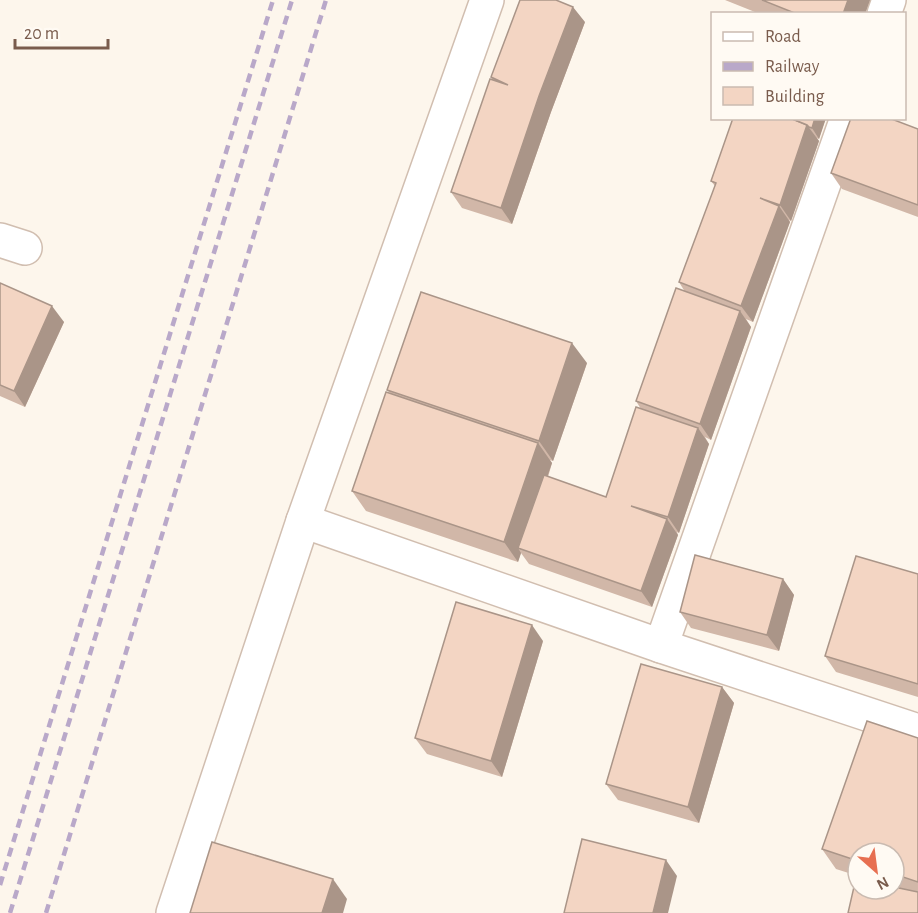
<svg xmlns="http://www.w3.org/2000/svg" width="918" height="913" font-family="'Alegreya Sans',sans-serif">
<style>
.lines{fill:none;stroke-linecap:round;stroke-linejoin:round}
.minor-casing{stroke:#d1beb0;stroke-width:36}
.minor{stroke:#fff;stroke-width:33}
.rail{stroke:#b9a8c9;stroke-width:4.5;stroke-dasharray:9 6;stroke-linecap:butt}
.wall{fill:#d1b7a8}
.shaded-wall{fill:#aa9588}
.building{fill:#f3d5c3;stroke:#aa9588;stroke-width:1.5}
</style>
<rect width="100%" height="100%" fill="#fdf6ec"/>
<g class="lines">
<!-- minor casing -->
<g class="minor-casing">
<g id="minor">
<path d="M 884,14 L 889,0"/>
<path d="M 0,240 L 25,248"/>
<path d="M 303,521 L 661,646 L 918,731"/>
<path d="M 661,646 L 847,118"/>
<path d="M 173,913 L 303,521 L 487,0"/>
</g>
</g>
<!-- minor -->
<use href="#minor" class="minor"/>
<!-- rail -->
<g class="rail">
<path d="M 0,885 L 273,0"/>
<path d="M 10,913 L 292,0"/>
<path d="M 46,913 L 326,0"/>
</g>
</g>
<!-- wall -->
<g class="wall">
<path d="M 725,0 L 870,0 L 865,14 L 760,14 Z"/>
<path d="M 585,22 L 551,112 L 512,224 L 462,208 L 451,192 L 492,80 L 491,77 Z"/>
<path d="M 733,118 L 826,118 L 819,139 L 817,138 L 819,141 L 791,221 L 789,220 L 790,222 L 753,322 L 746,319 L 751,327 L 711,440 L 705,437 L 709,444 L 679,533 L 677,532 L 678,535 L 652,607 L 529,564 L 521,553 L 518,562 L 366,511 L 352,491 L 390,393 L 387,390 L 587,363 L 553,461 L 550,460 L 552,463 L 548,477 L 606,497 L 641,409 L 636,401 L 685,292 L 679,282 L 715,186 L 711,181 Z"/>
<path d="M 918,129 L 918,217 L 842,189 L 831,173 Z"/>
<path d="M 0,283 L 64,322 L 25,407 L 0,396 Z"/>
<path d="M 918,574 L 918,697 L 836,672 L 825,656 Z"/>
<path d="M 783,579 L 794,595 L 779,651 L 691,628 L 680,612 Z"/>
<path d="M 543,641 L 502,777 L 427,754 L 415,738 Z"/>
<path d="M 722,687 L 734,703 L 699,823 L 618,800 L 606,784 Z"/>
<path d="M 918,738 L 918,913 L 894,889 L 894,853 L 858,853 L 858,876 L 836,869 L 822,849 Z"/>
</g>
<!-- shaded-wall -->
<g class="shaded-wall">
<path d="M 848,0 L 870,0 L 865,14 L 843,14 Z"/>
<path d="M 573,7 L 585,22 L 551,112 L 512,224 L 501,208 L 539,96 Z"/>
<path d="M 815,118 L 826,118 L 819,139 L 812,128 Z"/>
<path d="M 807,125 L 819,141 L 791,221 L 780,205 Z"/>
<path d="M 779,206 L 790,222 L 753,322 L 741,306 Z"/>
<path d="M 52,306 L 64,322 L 25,407 L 14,391 Z"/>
<path d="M 740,311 L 751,327 L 711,440 L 700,424 Z"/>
<path d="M 572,343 L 587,363 L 553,461 L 539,441 Z"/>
<path d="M 698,428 L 709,444 L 679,533 L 668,517 Z"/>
<path d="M 538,443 L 552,463 L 522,550 L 518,548 L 521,553 L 518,562 L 504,542 Z"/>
<path d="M 667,519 L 678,535 L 652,607 L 641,591 Z"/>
<path d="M 783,579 L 794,595 L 779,651 L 767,635 Z"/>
<path d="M 532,625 L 543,641 L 502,777 L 491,761 Z"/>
<path d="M 722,687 L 734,703 L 699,823 L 688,807 Z"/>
<path d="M 666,860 L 677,876 L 668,913 L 653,913 Z"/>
<path d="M 333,879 L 347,899 L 343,913 L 322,913 Z"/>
</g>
<!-- building -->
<g class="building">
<path d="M 520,0 L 556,0 L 573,7 L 539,96 L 501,208 L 451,192 L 490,79 L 508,85 L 491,77 Z"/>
<path d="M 762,0 L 848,0 L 843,14 L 797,14 Z"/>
<path d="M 733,118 L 790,118 L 807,125 L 780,205 L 760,198 L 779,206 L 741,306 L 679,282 L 716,183 L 711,181 Z"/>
<path d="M 790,118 L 815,118 L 812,128 L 809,127 L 807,125 Z"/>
<path d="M 851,118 L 889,118 L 918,129 L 918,205 L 831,173 Z"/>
<path d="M 0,283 L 52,306 L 14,391 L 0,385 Z"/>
<path d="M 676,288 L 740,311 L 700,424 L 636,401 Z"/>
<path d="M 421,292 L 572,343 L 539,441 L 387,390 Z"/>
<path d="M 386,392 L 538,443 L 504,542 L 352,491 Z"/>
<path d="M 636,407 L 698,428 L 668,517 L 631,506 L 667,519 L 641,591 L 518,548 L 544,475 L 606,497 Z"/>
<path d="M 695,555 L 783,579 L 767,635 L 680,612 Z"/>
<path d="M 856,556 L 918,574 L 918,684 L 825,656 Z"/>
<path d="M 456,602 L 532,625 L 491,761 L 415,738 Z"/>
<path d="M 641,664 L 722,687 L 688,807 L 606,784 Z"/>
<path d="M 867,721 L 918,738 L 918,882 L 894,874 L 894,853 L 858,853 L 858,861 L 822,849 Z"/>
<path d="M 582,839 L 666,860 L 653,913 L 564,913 Z"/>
<path d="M 212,842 L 333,879 L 322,913 L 190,913 Z"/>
<path d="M 856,878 L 858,878 L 858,889 L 894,889 L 894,887 L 918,892 L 918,913 L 848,913 Z"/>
</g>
<!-- legend -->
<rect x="711" y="12" width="195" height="108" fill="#fffaf3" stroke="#cabbb1" stroke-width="1.5"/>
<rect x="723" y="32" width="30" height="9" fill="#ffffff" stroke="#cabbb1" stroke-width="1.5"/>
<text x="765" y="42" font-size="18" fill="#7a5c4d">Road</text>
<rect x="723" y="62" width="30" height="9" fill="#b9a8c9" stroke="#cabbb1" stroke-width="1.5"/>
<text x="765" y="72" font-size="18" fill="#7a5c4d">Railway</text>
<rect x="723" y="87" width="30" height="18" fill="#f3d5c3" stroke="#cabbb1" stroke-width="1.5"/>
<text x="765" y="102" font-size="18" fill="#7a5c4d">Building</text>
<!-- north arrow -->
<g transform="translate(876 871) rotate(152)"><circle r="28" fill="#fffaf3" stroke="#cabbb1" stroke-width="1.5"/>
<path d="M0-4.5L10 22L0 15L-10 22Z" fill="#e76f51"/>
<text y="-9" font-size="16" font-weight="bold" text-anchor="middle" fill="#7a5c4d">N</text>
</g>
<!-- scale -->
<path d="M15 39v9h93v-9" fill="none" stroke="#7a5c4d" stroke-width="3"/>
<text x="24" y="39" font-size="18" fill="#7a5c4d" stroke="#fffaf3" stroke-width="4.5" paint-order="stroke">20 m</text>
</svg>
